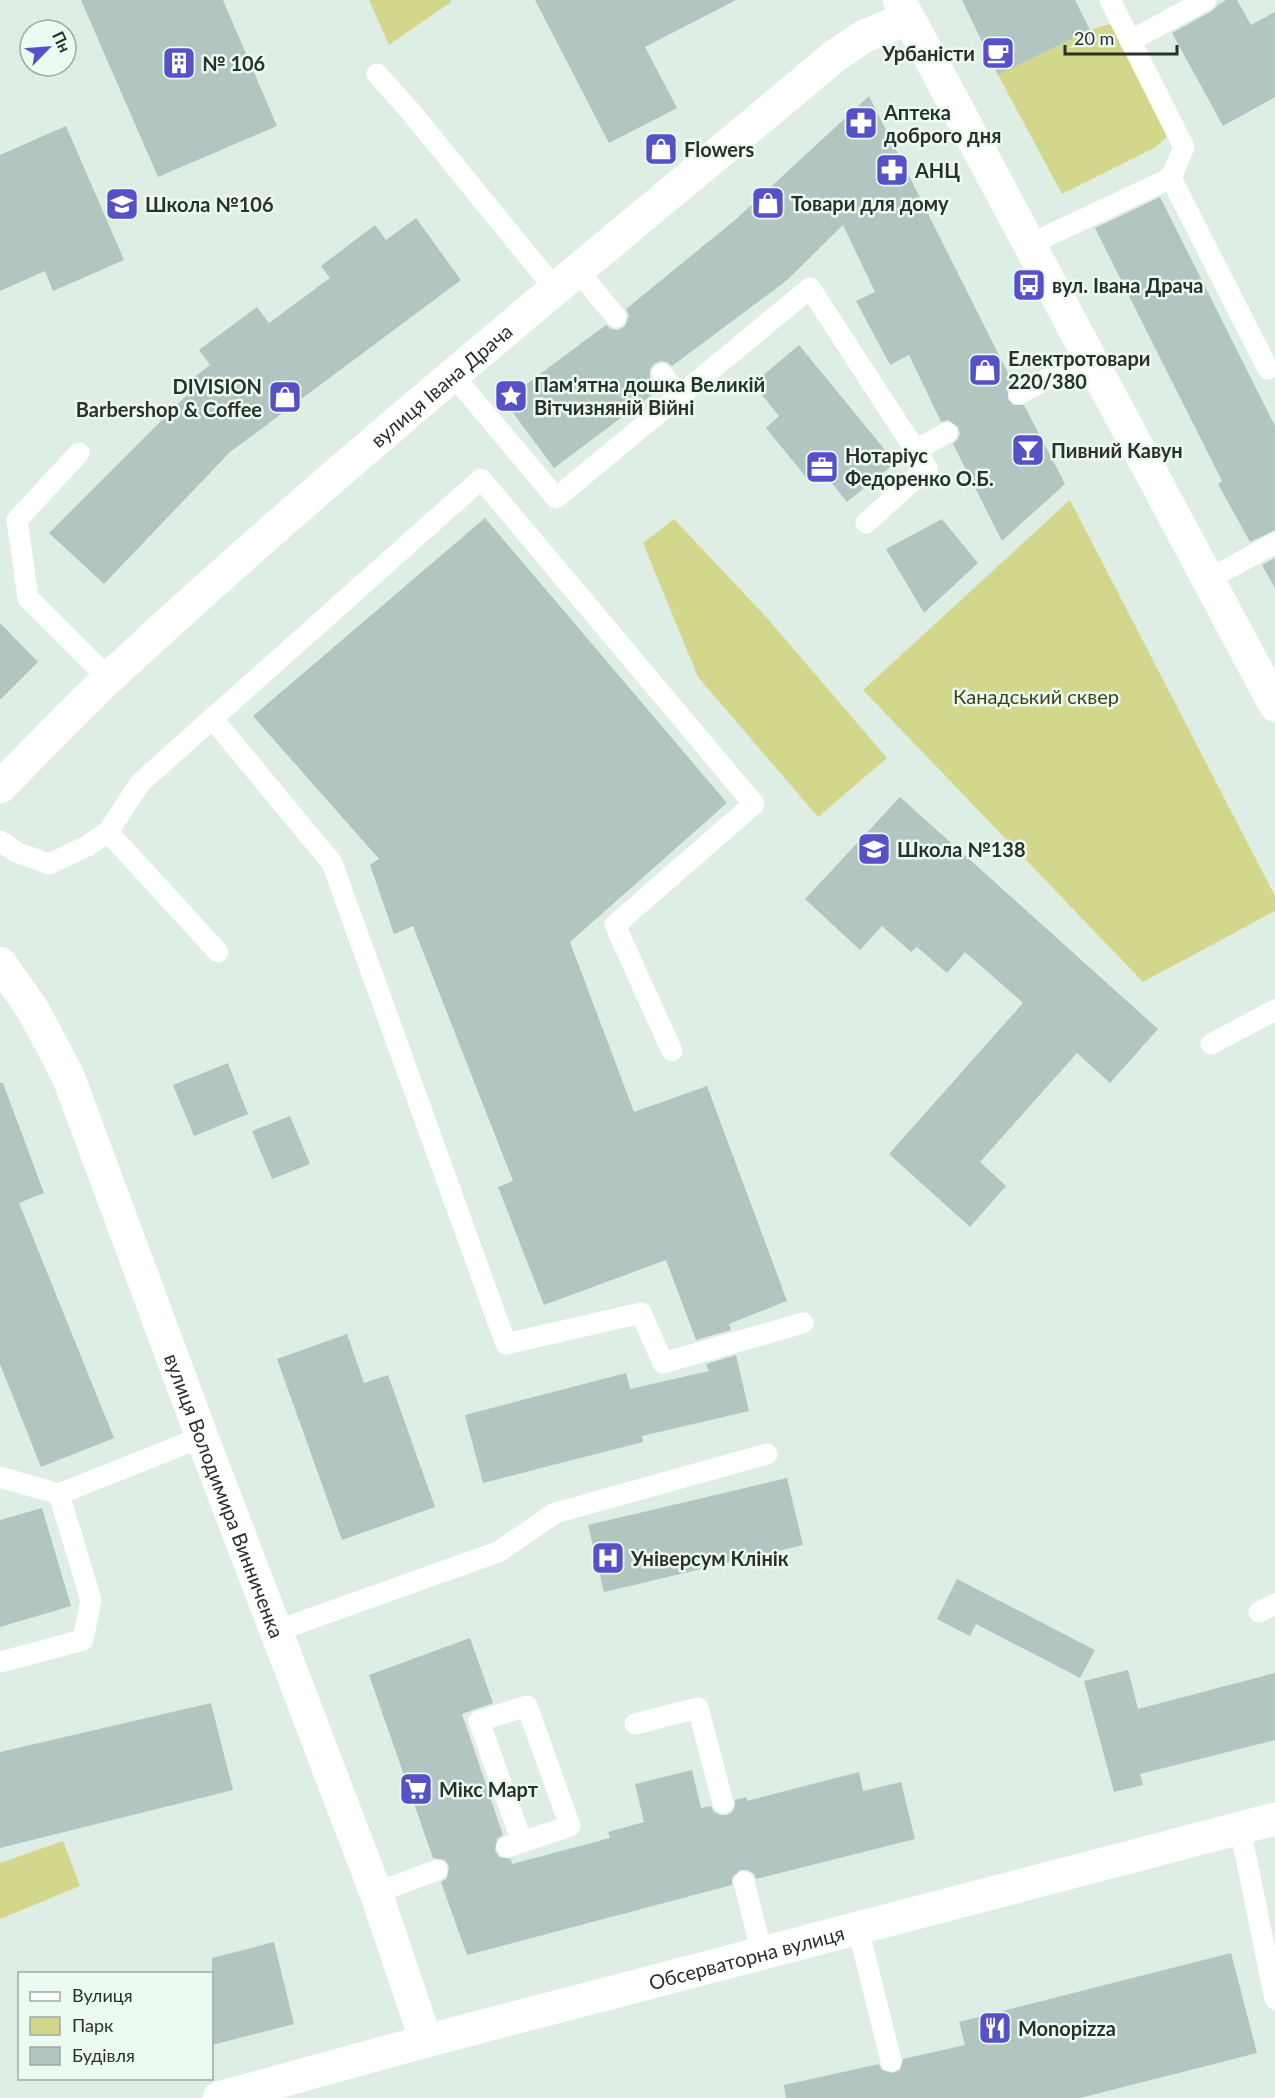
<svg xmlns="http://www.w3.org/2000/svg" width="1275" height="2098" font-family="Lato,sans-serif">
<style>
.green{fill:#d3d78c}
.building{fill:#b3c5c1}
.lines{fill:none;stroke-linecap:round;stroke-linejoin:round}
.lane{stroke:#fff;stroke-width:21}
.street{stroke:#fff;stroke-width:33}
.secondary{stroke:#fff;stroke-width:33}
.labels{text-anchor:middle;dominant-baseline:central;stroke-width:5;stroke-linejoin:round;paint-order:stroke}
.poi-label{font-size:20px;font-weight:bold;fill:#2a302c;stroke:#ecfbf2;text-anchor:start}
.street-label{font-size:20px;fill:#2a302c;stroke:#ecfbf2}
.park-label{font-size:20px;fill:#3f4014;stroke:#ecfbf2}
</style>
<rect width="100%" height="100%" fill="#dfeee5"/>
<!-- green -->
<g class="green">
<path d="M 369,0 L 450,0 L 451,2 L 389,45 Z"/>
<path d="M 1109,24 L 1120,32 L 1171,133 L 1156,147 L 1062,194 L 998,75 L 1090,30 Z"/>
<path d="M 1070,500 L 1275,896 L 1275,911 L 1143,982 L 863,690 Z"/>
<path d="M 674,519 L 767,618 L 887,758 L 818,817 L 698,677 L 643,543 Z"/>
<path d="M 63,1841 L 80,1886 L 0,1919 L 0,1863 Z"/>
</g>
<!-- building -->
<g class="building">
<path d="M 81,0 L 223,0 L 277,126 L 158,177 Z"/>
<path d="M 535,0 L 736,0 L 645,47 L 677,108 L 609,143 Z"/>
<path d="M 962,0 L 1075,0 L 1090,30 L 998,75 Z"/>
<path d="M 1226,0 L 1237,0 L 1251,25 L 1275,12 L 1275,97 L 1223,126 L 1172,33 L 1212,11 L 1218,5 Z"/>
<path d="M 869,96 L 1013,383 L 1008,388 L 1008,399 L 1013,405 L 1024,405 L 1065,484 L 1002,541 L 953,444 L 957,440 L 960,434 L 958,427 L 948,420 L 941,422 L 909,355 L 890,365 L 856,301 L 875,292 L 843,225 L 786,281 L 672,366 L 667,362 L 661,361 L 654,364 L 650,370 L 650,376 L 652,382 L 650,383 L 657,391 L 554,468 L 504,401 L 606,325 L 611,329 L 618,330 L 625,326 L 629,315 L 626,309 L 735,220 Z"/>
<path d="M 66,126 L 124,260 L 53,291 L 45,271 L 0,291 L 0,155 Z"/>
<path d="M 1160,197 L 1275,426 L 1275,530 L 1250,542 L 1218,484 L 1222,481 L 1095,228 Z"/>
<path d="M 416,218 L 461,280 L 230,452 L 104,584 L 49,533 L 195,387 L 191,380 L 210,365 L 199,350 L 257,307 L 269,323 L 330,278 L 321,266 L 375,225 L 386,240 Z"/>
<path d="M 799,345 L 890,456 L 890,467 L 847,502 L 819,467 L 806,477 L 766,428 L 779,416 L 753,384 Z"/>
<path d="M 485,518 L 727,803 L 570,942 L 634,1112 L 707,1086 L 787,1301 L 729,1324 L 731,1330 L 696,1340 L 666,1260 L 544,1305 L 498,1187 L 513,1181 L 413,926 L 394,934 L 370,865 L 379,859 L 253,716 Z"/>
<path d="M 942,519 L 978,563 L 924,613 L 886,549 Z"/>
<path d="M 1275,558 L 1275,588 L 1262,565 Z"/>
<path d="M 0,623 L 38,662 L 0,700 Z"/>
<path d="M 900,797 L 1158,1029 L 1110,1083 L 1077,1053 L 980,1162 L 1006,1186 L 970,1227 L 889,1154 L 1023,1003 L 965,952 L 947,973 L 917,947 L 911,952 L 882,926 L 860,950 L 805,899 Z"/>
<path d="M 228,1063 L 248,1114 L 194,1136 L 173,1085 Z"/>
<path d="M 0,1083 L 3,1083 L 44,1193 L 19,1203 L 114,1438 L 41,1467 L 0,1364 Z"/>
<path d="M 290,1116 L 310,1164 L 272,1179 L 252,1131 Z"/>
<path d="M 347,1334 L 364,1383 L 388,1375 L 435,1507 L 342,1540 L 277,1359 Z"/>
<path d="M 736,1355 L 749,1411 L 642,1436 L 643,1442 L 483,1483 L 465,1415 L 626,1373 L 630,1389 L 709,1371 L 706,1364 Z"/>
<path d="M 787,1478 L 803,1545 L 604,1592 L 588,1525 Z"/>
<path d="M 42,1508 L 71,1606 L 0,1627 L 0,1520 Z"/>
<path d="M 957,1579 L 1095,1650 L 1080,1678 L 976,1624 L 970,1636 L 937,1619 Z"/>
<path d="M 470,1638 L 493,1703 L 462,1714 L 503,1835 L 497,1839 L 495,1850 L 499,1857 L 511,1859 L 512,1864 L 610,1838 L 608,1832 L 644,1822 L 635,1784 L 692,1770 L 701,1808 L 711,1806 L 714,1812 L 720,1815 L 727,1815 L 732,1812 L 735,1806 L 735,1800 L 746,1797 L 747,1801 L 859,1772 L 863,1791 L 901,1782 L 915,1839 L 756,1879 L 754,1874 L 748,1870 L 740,1870 L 732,1878 L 732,1885 L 467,1955 L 441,1882 L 447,1878 L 449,1866 L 445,1860 L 433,1858 L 369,1675 Z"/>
<path d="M 1128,1670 L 1138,1709 L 1275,1673 L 1275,1740 L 1140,1774 L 1143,1785 L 1114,1792 L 1084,1681 Z"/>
<path d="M 211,1703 L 233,1790 L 0,1848 L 0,1752 Z"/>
<path d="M 274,1942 L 294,2024 L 212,2045 L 212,1958 Z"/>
<path d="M 1231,1953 L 1257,2053 L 1080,2098 L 786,2098 L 784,2085 L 879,2064 L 882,2070 L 893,2073 L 900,2070 L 903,2059 L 965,2045 L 959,2022 Z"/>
</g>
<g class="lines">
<!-- lane -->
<g class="lane">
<path d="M 1130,41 L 1206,0"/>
<path d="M 377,74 L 411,112 L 556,290"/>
<path d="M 1171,178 L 1268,369"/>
<path d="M 1028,245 L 1171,178 L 1184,147 L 1110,0"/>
<path d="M 578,271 L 616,317"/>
<path d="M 662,374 L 679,396"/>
<path d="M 453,375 L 556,498 L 810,288 L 927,468 L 866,523"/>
<path d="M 1019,394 L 1089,357"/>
<path d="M 915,450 L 947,433"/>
<path d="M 79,453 L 17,520 L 28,598 L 108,678"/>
<path d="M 1209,579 L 1275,543"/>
<path d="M 212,718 L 332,863 L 506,1344 L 641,1313 L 663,1363 L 803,1323"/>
<path d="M 108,832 L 140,783 L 481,479 L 754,804 L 615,925 L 672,1051"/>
<path d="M 0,841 L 16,852 L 49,864 L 87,846 L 108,832 L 218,952"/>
<path d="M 1211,1044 L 1275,1010"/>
<path d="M 0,1477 L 59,1494 L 202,1437"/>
<path d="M 1259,1612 L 1275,1604"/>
<path d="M 276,1631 L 498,1552 L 555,1513 L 767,1454"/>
<path d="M 0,1662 L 83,1640 L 91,1600 L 59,1494"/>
<path d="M 635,1724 L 698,1708 L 723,1803"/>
<path d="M 1240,1828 L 1275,1999"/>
<path d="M 507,1847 L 570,1826 L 527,1706 L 479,1721 L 522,1842"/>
<path d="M 744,1882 L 762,1954"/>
<path d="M 376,1893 L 437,1870"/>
<path d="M 858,1928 L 891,2061"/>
</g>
<!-- street -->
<g class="street">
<path id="s1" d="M 0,787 C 37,750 72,712 111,676 C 344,459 592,260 836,55 L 863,37 L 908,18"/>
<path id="s2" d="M 0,963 L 33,1010 L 68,1076 L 202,1437 L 376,1893 L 426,2041"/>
<path id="s3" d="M 219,2098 L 426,2041 L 1275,1819"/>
</g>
<!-- secondary -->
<path class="secondary" d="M 899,0 L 1275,705"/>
</g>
<!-- icons -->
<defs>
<g id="cafe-square" transform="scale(1.725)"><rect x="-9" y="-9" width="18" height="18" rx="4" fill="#5750c7" stroke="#ecfbf2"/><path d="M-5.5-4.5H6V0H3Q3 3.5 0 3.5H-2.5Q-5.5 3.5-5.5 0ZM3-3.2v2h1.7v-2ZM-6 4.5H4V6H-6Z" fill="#fff"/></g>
<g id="building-square" transform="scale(1.725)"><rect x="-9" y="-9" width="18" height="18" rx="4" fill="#5750c7" stroke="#ecfbf2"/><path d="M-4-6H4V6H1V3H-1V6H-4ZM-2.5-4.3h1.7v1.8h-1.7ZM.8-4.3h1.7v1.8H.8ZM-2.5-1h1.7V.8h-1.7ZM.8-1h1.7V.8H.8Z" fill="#fff"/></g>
<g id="pharmacy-square" transform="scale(1.725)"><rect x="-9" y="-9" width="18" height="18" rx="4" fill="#5750c7" stroke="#ecfbf2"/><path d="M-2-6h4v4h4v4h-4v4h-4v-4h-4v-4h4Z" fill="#fff"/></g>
<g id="shop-square" transform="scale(1.725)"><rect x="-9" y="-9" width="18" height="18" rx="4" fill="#5750c7" stroke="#ecfbf2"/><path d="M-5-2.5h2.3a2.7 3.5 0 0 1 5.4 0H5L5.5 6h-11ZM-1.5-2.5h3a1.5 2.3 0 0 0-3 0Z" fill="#fff"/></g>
<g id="school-square" transform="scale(1.725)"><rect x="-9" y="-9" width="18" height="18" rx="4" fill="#5750c7" stroke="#ecfbf2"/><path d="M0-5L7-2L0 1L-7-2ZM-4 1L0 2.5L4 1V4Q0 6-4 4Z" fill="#fff"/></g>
<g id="bus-square" transform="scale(1.725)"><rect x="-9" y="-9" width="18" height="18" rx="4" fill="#5750c7" stroke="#ecfbf2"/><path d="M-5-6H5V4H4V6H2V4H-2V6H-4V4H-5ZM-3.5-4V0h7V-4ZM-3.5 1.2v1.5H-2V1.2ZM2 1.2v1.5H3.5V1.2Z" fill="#fff"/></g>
<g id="sight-square" transform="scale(1.725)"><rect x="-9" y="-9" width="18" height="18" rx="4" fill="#5750c7" stroke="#ecfbf2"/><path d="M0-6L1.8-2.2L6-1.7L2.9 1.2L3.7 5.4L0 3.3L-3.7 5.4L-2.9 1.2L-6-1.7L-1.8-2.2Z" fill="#fff"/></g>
<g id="bar-square" transform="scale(1.725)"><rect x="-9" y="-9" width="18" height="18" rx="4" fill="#5750c7" stroke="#ecfbf2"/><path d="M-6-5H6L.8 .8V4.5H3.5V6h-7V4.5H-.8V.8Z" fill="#fff"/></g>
<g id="office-square" transform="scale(1.725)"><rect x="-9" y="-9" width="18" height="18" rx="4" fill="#5750c7" stroke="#ecfbf2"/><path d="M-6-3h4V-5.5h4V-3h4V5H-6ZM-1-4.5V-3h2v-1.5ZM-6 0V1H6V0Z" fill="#fff"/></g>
<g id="hospital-square" transform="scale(1.725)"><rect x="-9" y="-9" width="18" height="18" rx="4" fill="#5750c7" stroke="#ecfbf2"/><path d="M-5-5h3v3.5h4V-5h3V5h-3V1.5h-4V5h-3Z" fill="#fff"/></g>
<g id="supermarket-square" transform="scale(1.725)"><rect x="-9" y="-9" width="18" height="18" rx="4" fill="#5750c7" stroke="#ecfbf2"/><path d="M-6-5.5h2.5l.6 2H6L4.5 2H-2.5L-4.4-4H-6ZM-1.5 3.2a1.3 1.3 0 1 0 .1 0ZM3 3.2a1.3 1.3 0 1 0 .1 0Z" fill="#fff"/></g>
<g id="restaurant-square" transform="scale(1.725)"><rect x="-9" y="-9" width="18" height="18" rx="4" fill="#5750c7" stroke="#ecfbf2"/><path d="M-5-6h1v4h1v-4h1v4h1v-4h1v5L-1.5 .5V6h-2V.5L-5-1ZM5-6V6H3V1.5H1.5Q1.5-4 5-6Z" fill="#fff"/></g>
</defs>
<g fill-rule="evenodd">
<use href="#cafe-square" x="998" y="53"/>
<use href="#building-square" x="179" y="63"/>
<use href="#pharmacy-square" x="861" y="123"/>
<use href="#shop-square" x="661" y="149"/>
<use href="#pharmacy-square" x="892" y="170"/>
<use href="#shop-square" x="768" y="203"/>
<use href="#school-square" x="122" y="204"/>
<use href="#bus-square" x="1029" y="285"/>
<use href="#shop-square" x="985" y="370"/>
<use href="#sight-square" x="511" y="396"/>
<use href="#shop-square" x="285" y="397"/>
<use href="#bar-square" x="1028" y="450"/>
<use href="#office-square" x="822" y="467"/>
<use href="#school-square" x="874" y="849"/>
<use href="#hospital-square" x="608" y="1558"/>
<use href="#supermarket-square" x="416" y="1789"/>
<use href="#restaurant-square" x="995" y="2028"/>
</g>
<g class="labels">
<!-- poi labels -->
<g class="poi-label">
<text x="975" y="53" text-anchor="end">Урбаністи</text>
<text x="202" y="63">№ 106</text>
<text x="884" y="112">Аптека<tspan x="884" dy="23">доброго дня</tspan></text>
<text x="684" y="149">Flowers</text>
<text x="915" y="170">АНЦ</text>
<text x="791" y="203">Товари для дому</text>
<text x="145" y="204">Школа №106</text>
<text x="1052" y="285">вул. Івана Драча</text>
<text x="1008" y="358">Електротовари<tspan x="1008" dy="23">220/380</tspan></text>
<text x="534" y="384">Пам'ятна дошка Великій<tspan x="534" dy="23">Вітчизняній Війні</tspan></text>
<text x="262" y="386" text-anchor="end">DIVISION<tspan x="262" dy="23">Barbershop &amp; Coffee</tspan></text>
<text x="1051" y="450">Пивний Кавун</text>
<text x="845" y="455">Нотаріус<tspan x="845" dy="23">Федоренко О.Б.</tspan></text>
<text x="897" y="849">Школа №138</text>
<text x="631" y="1558">Універсум Клінік</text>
<text x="439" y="1789">Мікс Март</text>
<text x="1018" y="2028">Monopizza</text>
</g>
<!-- street labels -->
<g class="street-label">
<text stroke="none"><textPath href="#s1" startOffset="597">вулиця Івана Драча</textPath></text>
<text stroke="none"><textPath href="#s2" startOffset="580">вулиця Володимира Винниченка</textPath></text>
<text stroke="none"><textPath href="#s3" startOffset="546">Обсерваторна вулиця</textPath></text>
</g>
<!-- park labels -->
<g class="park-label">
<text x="1036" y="696">Канадський сквер</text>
</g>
</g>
<!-- legend -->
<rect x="18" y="1972" width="195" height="108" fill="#ecfbf2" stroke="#9eaaa3" stroke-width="1.5"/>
<rect x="30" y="1992" width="30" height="9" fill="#ffffff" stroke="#9eaaa3" stroke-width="1.5"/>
<text x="72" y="2002" font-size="18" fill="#2a302c">Вулиця</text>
<rect x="30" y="2017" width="30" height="18" fill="#d3d78c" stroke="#9eaaa3" stroke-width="1.5"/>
<text x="72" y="2032" font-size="18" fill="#2a302c">Парк</text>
<rect x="30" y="2047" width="30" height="18" fill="#b3c5c1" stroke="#9eaaa3" stroke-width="1.5"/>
<text x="72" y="2062" font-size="18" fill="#2a302c">Будівля</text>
<!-- north arrow -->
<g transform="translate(48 48) rotate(65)"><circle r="28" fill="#ecfbf2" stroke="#9eaaa3" stroke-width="1.5"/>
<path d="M0-4.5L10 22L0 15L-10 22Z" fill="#5750c7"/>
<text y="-9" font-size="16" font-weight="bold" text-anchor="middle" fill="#2a302c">Пн</text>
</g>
<!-- scale -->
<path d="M1065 45v9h112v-9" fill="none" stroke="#2a302c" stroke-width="3"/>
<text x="1074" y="45" font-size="18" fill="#2a302c" stroke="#ecfbf2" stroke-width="4.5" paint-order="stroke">20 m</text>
</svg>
